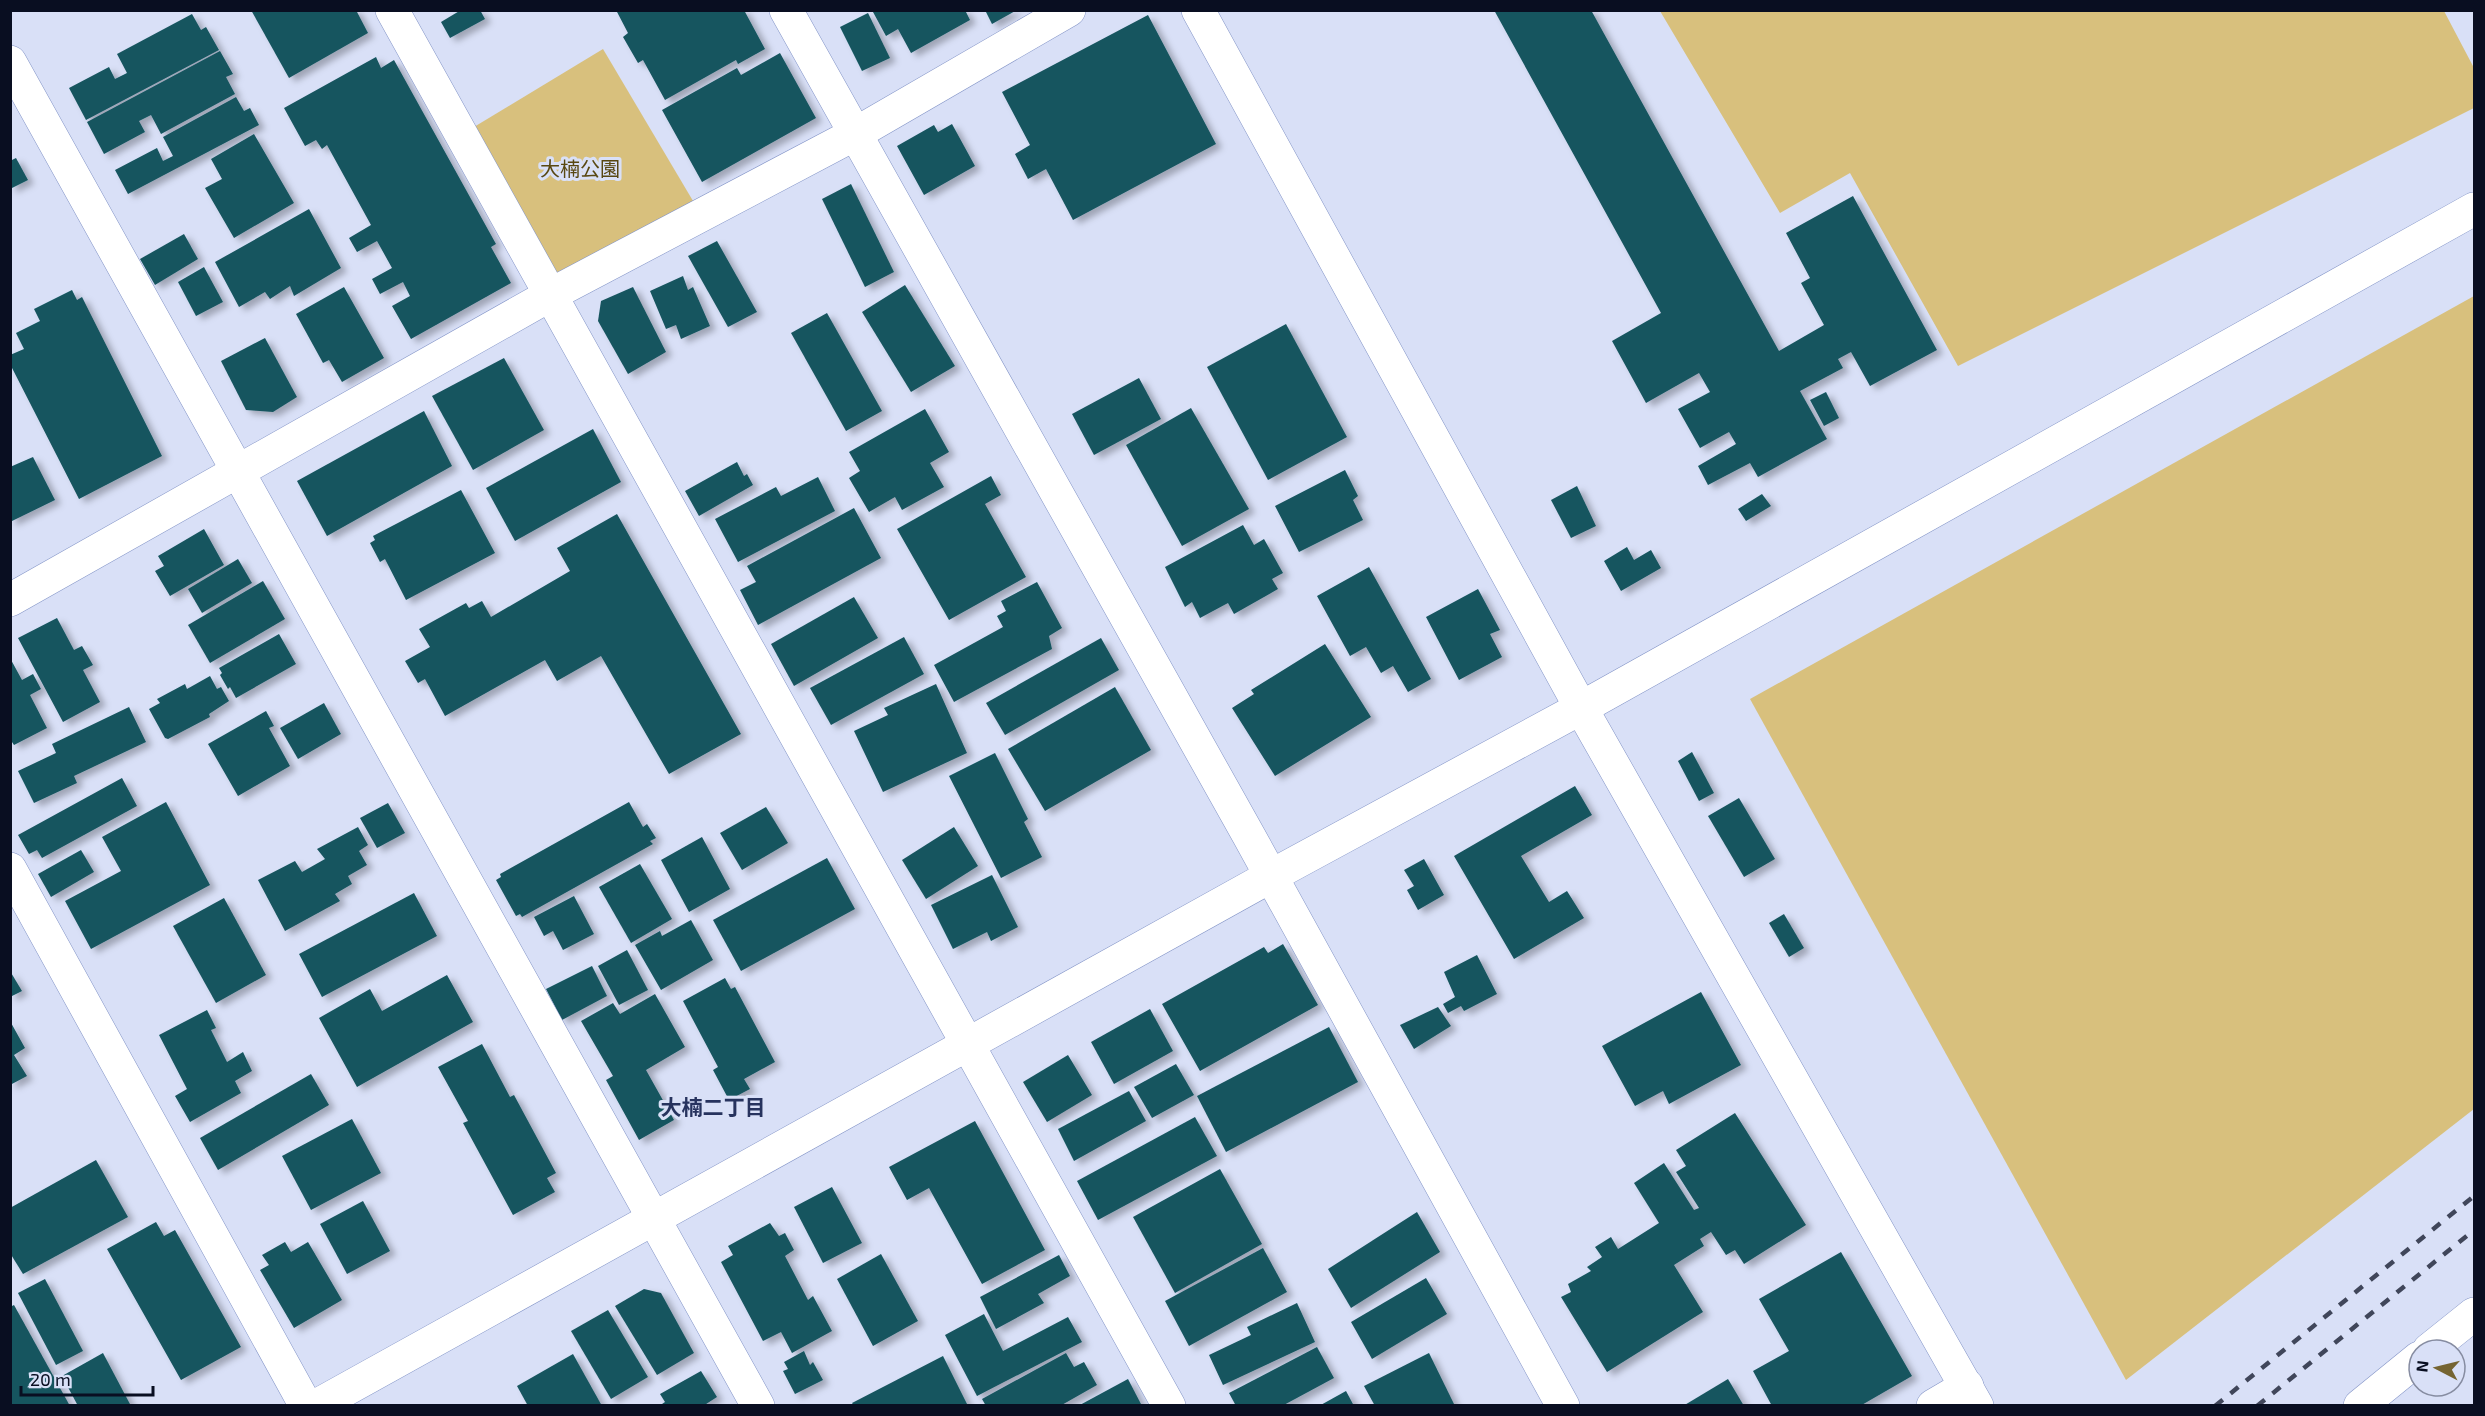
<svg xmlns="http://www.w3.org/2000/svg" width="2485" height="1416" font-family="'Exo 2','Noto Sans JP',sans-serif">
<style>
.green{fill:#d8c07d}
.building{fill:#16545e;filter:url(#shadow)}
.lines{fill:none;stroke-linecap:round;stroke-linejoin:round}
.minor-casing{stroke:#8394c7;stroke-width:34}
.tertiary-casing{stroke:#8394c7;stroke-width:34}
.minor{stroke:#fff;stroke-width:33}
.tertiary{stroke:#fff;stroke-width:33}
.rail{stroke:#40465a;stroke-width:4.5;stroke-dasharray:10 10;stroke-linecap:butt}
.labels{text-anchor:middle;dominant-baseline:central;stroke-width:6;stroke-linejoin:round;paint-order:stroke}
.park-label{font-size:20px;fill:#594812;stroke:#d9e0f7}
.neighbourhood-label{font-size:21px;font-weight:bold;fill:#27335e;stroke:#d9e0f7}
</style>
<defs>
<filter id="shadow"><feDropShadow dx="6" dy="4" stdDeviation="3" flood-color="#0004"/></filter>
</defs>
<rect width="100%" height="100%" fill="#d9e0f7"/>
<!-- green -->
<g class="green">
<path d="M 1660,11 L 2444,11 L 2474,68 L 2474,108 L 1958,366 L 1850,173 L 1780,213 Z"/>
<path d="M 603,49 L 696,206 L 552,288 L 469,130 Z"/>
<path d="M 2474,296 L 2474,1109 L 2126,1380 L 1750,699 Z"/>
</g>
<!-- building -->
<g class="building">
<path d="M 251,10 L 356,10 L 368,33 L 289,78 Z"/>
<path d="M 461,10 L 480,10 L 485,19 L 450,38 L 441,22 Z"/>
<path d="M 616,10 L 744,10 L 765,49 L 738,64 L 736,60 L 665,100 L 643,60 L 638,63 L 623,37 L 628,33 Z"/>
<path d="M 875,10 L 965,10 L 970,20 L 911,53 L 898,29 L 886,36 L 873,12 Z"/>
<path d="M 985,10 L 1017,10 L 992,24 Z"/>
<path d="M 1494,10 L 1591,10 L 1779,351 L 1824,325 L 1801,283 L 1810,278 L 1786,233 L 1853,196 L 1937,350 L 1870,386 L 1851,352 L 1838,359 L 1843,368 L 1800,391 L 1827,439 L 1758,477 L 1750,463 L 1708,485 L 1698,466 L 1736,444 L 1729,432 L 1700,448 L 1678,409 L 1710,392 L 1699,373 L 1646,403 L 1612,341 L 1661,313 Z"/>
<path d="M 868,13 L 890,58 L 862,71 L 840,27 Z"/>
<path d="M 192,14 L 201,30 L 206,27 L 219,50 L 86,120 L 69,88 L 109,67 L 115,79 L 127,73 L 117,54 Z"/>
<path d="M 1148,15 L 1216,144 L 1073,220 L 1046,169 L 1028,179 L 1015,154 L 1030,145 L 1002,92 Z"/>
<path d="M 220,51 L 233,74 L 226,77 L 235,94 L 161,134 L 151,115 L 139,121 L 145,132 L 104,154 L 87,122 Z"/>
<path d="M 780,53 L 816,118 L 702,182 L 662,110 L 737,68 L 741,75 Z"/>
<path d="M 376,57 L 381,68 L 394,60 L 496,244 L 491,247 L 511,283 L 411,339 L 392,306 L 410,296 L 403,282 L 380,294 L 372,279 L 392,268 L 377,241 L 357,252 L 349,238 L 371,225 L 327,145 L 322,149 L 316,140 L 305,146 L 284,108 Z"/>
<path d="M 236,97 L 244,111 L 250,108 L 259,125 L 128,194 L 115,170 L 157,148 L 163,161 L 173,156 L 163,137 Z"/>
<path d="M 952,124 L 975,166 L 924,195 L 897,146 L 934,125 L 938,132 Z"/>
<path d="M 254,134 L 294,203 L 234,238 L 205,188 L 222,179 L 211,159 Z"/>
<path d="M 16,158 L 28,180 L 10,189 L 10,161 Z"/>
<path d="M 851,184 L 894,272 L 865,287 L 822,199 Z"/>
<path d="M 309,209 L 341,268 L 294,296 L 290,286 L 270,299 L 265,292 L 239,307 L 215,262 Z"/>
<path d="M 184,234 L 198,259 L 155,285 L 140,259 Z"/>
<path d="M 717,241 L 757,312 L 728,327 L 688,256 Z"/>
<path d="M 204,267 L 223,302 L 196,316 L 178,282 Z"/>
<path d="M 683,276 L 688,290 L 693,287 L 710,326 L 681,339 L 676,325 L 666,329 L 650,291 Z"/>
<path d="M 905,285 L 955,366 L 911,392 L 862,312 Z"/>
<path d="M 344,287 L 384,358 L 342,382 L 329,360 L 323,363 L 296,314 Z"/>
<path d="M 633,287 L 666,352 L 628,374 L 598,321 L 601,301 Z"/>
<path d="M 72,290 L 77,300 L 82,297 L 162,456 L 79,499 L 10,364 L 10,355 L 24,349 L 16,333 L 40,321 L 34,309 Z"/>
<path d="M 827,313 L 882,411 L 846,431 L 791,333 Z"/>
<path d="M 1286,324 L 1347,437 L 1268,480 L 1207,367 Z"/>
<path d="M 265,338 L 297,397 L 273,412 L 246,410 L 221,361 Z"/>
<path d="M 504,358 L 544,430 L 473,470 L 432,396 Z"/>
<path d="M 1139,378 L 1161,419 L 1094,455 L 1072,414 Z"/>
<path d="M 1826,392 L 1839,418 L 1824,426 L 1810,400 Z"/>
<path d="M 1191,408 L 1249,509 L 1182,546 L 1126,445 Z"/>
<path d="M 925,409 L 949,452 L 930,463 L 944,487 L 902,510 L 895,497 L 869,512 L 849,478 L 860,471 L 849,452 Z"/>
<path d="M 424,411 L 452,466 L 327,536 L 297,481 Z"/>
<path d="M 593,429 L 621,482 L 515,541 L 486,488 Z"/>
<path d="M 33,457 L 55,500 L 10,522 L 10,467 Z"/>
<path d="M 737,462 L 744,476 L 747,474 L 753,485 L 699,516 L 685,491 Z"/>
<path d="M 1345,470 L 1358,496 L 1353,500 L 1363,520 L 1299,552 L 1275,506 Z"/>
<path d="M 991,476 L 1001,495 L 985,504 L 1026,577 L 949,620 L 897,529 Z"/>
<path d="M 818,477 L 835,511 L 738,562 L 715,519 L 776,487 L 781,496 Z"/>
<path d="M 1577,486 L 1596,526 L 1571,538 L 1551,500 Z"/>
<path d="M 461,490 L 495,553 L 406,600 L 385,559 L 380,562 L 370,543 L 375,540 L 373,536 Z"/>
<path d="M 1762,494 L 1771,506 L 1746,521 L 1738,509 Z"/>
<path d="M 854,508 L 881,558 L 758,625 L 740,590 L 756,582 L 747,566 Z"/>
<path d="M 617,514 L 741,734 L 669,774 L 601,656 L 557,681 L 545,660 L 445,716 L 425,679 L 418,683 L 405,661 L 430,647 L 419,629 L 466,603 L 469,608 L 482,601 L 491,617 L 570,571 L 557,548 Z"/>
<path d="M 1243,525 L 1254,545 L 1264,539 L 1283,573 L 1272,579 L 1278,589 L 1234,614 L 1228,603 L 1200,618 L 1192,602 L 1185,607 L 1165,567 Z"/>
<path d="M 204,529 L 224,565 L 170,596 L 155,571 L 164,566 L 158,556 Z"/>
<path d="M 1627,547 L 1634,560 L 1651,550 L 1661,568 L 1621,591 L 1604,561 Z"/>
<path d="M 238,559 L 252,583 L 202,613 L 188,589 Z"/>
<path d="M 1369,567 L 1431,679 L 1408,692 L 1393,666 L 1381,673 L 1366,647 L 1350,656 L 1317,596 Z"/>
<path d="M 263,581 L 285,619 L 210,663 L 188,625 Z"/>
<path d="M 1037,582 L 1062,628 L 1049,636 L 1052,649 L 954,702 L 934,665 L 1003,627 L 997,616 L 1006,611 L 1001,601 Z"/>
<path d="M 1478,589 L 1500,630 L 1490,634 L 1502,657 L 1459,680 L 1426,617 Z"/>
<path d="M 854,597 L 878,638 L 794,686 L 771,644 Z"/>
<path d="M 57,618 L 74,650 L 82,646 L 93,665 L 83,670 L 100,702 L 63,722 L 18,638 Z"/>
<path d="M 279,634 L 296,664 L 236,698 L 230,687 L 228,689 L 220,675 L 222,673 L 219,668 Z"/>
<path d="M 904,637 L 924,674 L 831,725 L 810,688 Z"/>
<path d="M 1101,638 L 1119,670 L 1005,735 L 986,703 Z"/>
<path d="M 1325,644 L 1371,717 L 1275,776 L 1232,708 L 1254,694 L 1251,690 Z"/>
<path d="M 10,658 L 22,680 L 33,674 L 41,689 L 30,695 L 47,728 L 14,745 L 10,739 Z"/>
<path d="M 210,676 L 217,689 L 221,687 L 229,701 L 209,714 L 210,717 L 168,739 L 165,738 L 149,709 L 160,703 L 157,699 L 185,684 L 187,689 Z"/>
<path d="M 936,684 L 967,753 L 883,792 L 854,731 L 888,715 L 884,708 Z"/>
<path d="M 1115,687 L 1151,750 L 1045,811 L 1008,749 Z"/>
<path d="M 324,703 L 341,734 L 298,759 L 280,728 Z"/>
<path d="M 129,707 L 146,742 L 74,776 L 77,783 L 34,803 L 18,771 L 56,753 L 52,744 Z"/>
<path d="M 266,711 L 274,726 L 269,728 L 290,766 L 238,796 L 208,744 Z"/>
<path d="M 1692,752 L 1714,793 L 1699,801 L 1678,761 Z"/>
<path d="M 995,753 L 1028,819 L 1024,822 L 1042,857 L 1001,878 L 949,776 Z"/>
<path d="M 122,778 L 137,806 L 42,858 L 37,850 L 29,854 L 18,835 Z"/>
<path d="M 1575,786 L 1592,815 L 1521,856 L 1549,902 L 1567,891 L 1584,918 L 1514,959 L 1454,856 Z"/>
<path d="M 1739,798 L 1775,859 L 1744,877 L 1708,816 Z"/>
<path d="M 166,802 L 210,885 L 91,949 L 65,901 L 121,871 L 102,837 Z"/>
<path d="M 629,802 L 643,827 L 647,824 L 656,838 L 650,841 L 653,844 L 522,917 L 520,914 L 516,916 L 496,880 L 501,877 L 500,874 Z"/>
<path d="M 388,803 L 405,833 L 377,848 L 360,818 Z"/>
<path d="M 766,807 L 788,843 L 742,870 L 720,833 Z"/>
<path d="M 358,827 L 368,845 L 359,851 L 367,865 L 348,876 L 352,884 L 335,894 L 340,901 L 285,931 L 258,880 L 295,861 L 302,872 L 325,859 L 317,849 Z"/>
<path d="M 954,827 L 978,866 L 926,899 L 902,860 Z"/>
<path d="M 702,837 L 730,889 L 689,912 L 661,860 Z"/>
<path d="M 81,850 L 94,872 L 51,897 L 38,874 Z"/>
<path d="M 827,858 L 855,909 L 741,971 L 713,920 Z"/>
<path d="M 1424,859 L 1444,895 L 1418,910 L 1407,890 L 1414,886 L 1404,870 Z"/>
<path d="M 640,864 L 672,919 L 631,943 L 599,887 Z"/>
<path d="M 992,875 L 1018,927 L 991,941 L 987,932 L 953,949 L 931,905 Z"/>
<path d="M 414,893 L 437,936 L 322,997 L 299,954 Z"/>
<path d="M 574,896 L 594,934 L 563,950 L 553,931 L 544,936 L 534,917 Z"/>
<path d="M 224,898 L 266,975 L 216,1003 L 173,926 Z"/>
<path d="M 1784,914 L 1804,948 L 1789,957 L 1769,923 Z"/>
<path d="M 691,920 L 713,960 L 661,990 L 635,945 L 660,931 L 662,936 Z"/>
<path d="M 1283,944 L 1318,1005 L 1200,1071 L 1162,1004 L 1264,947 L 1268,953 Z"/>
<path d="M 627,950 L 648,990 L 619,1005 L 598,966 Z"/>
<path d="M 1477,955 L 1497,994 L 1464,1011 L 1461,1006 L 1448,1013 L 1443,1004 L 1455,997 L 1444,972 Z"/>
<path d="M 592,966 L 607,996 L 562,1020 L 546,989 Z"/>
<path d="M 10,971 L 22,991 L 10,997 Z"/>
<path d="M 447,975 L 473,1022 L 357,1087 L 319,1018 L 370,989 L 382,1011 Z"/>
<path d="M 725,978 L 731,989 L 735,987 L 775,1062 L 744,1079 L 750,1089 L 729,1100 L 713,1070 L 718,1067 L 683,1001 Z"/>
<path d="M 1701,992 L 1741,1065 L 1669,1104 L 1663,1091 L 1635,1106 L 1602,1046 Z"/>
<path d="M 655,994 L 685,1047 L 646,1070 L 674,1120 L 639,1140 L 606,1080 L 613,1076 L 581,1021 L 613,1003 L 620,1014 Z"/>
<path d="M 1438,1007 L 1451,1026 L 1414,1049 L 1400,1025 Z"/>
<path d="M 1150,1009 L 1173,1051 L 1114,1084 L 1091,1042 Z"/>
<path d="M 207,1010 L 216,1028 L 211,1030 L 227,1062 L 243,1052 L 252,1071 L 235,1081 L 241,1093 L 190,1122 L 175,1096 L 187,1089 L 159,1035 Z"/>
<path d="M 10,1021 L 25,1048 L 14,1055 L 27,1076 L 10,1085 Z"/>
<path d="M 1329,1027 L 1358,1082 L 1226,1152 L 1197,1096 Z"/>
<path d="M 482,1044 L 510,1097 L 514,1095 L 556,1173 L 547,1178 L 555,1192 L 513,1215 L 463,1123 L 468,1121 L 438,1067 Z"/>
<path d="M 1068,1055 L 1092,1095 L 1047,1122 L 1023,1082 Z"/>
<path d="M 1176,1064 L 1194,1095 L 1152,1118 L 1134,1087 Z"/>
<path d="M 311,1074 L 329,1105 L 218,1170 L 200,1138 Z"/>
<path d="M 1129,1091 L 1146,1121 L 1074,1161 L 1058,1129 Z"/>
<path d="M 1735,1113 L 1806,1225 L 1744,1264 L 1735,1250 L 1726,1255 L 1711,1232 L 1700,1239 L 1704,1246 L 1674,1265 L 1703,1312 L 1607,1372 L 1561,1297 L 1571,1292 L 1568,1284 L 1591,1271 L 1587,1267 L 1602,1257 L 1595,1247 L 1611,1237 L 1618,1249 L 1659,1223 L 1634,1183 L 1664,1163 L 1694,1210 L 1699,1208 L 1676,1172 L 1686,1166 L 1676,1150 Z"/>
<path d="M 1195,1117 L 1217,1156 L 1098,1220 L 1077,1181 Z"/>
<path d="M 352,1119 L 381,1173 L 311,1210 L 282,1156 Z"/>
<path d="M 975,1121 L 1045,1250 L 982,1284 L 929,1188 L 907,1200 L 889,1167 Z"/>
<path d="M 96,1160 L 128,1217 L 23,1274 L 10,1253 L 10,1208 Z"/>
<path d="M 1220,1169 L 1262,1244 L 1175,1293 L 1133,1217 Z"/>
<path d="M 832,1187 L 862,1243 L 823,1263 L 794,1207 Z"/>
<path d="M 363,1201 L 390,1251 L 347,1274 L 320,1224 Z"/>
<path d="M 1417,1212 L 1440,1252 L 1351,1308 L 1328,1269 Z"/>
<path d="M 156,1222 L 164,1236 L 175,1230 L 241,1347 L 181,1380 L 107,1249 Z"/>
<path d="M 770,1223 L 779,1236 L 785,1233 L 794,1250 L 785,1256 L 808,1300 L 813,1296 L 832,1331 L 792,1353 L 781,1332 L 763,1341 L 721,1262 L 733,1255 L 728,1246 Z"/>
<path d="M 285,1242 L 291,1252 L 308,1242 L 342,1300 L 294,1328 L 260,1270 L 269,1265 L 262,1255 Z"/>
<path d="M 1263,1248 L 1287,1292 L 1189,1346 L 1165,1301 Z"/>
<path d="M 1841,1252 L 1912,1376 L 1860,1406 L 1772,1406 L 1753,1371 L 1789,1351 L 1759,1299 Z"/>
<path d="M 881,1254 L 918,1321 L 873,1346 L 837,1279 Z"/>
<path d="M 1059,1255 L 1070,1276 L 1038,1294 L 1044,1303 L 996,1329 L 980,1297 Z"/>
<path d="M 1426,1278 L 1447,1314 L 1372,1359 L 1351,1322 Z"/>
<path d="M 45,1279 L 83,1351 L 56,1365 L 18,1293 Z"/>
<path d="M 644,1289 L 661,1293 L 694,1353 L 657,1375 L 615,1306 Z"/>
<path d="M 1297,1303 L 1315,1342 L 1223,1385 L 1209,1355 L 1251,1335 L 1247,1327 Z"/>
<path d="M 14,1305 L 70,1406 L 10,1406 L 10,1307 Z"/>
<path d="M 608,1310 L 648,1377 L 611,1399 L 571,1331 Z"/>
<path d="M 984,1314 L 1003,1351 L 1068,1317 L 1082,1342 L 977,1396 L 945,1335 Z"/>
<path d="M 1317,1347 L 1334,1378 L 1282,1406 L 1236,1406 L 1229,1393 Z"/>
<path d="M 804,1351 L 810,1365 L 813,1362 L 823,1380 L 795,1394 L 783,1371 L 788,1369 L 784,1362 Z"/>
<path d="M 103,1353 L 131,1406 L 78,1406 L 62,1376 Z"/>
<path d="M 1066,1353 L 1074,1367 L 1084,1362 L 1097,1385 L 1060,1406 L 986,1406 L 982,1399 Z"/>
<path d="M 1429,1353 L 1455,1406 L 1375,1406 L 1364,1386 Z"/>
<path d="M 573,1354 L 602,1406 L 528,1406 L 517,1386 Z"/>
<path d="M 943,1356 L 968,1406 L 854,1406 L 852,1403 Z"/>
<path d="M 701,1371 L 717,1397 L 703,1406 L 659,1406 L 665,1402 L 660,1394 Z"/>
<path d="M 1128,1379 L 1142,1406 L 1078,1406 Z"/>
<path d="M 1728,1379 L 1744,1406 L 1683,1406 Z"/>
<path d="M 1346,1391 L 1354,1406 L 1319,1406 Z"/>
</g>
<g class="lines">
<!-- minor casing -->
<g class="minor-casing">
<g id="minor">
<path d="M 392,10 L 1169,1406"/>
<path d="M 786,10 L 1249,836 L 1563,1406"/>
<path d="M 10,62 L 758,1406"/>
<path d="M 10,600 L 550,295 L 855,134 L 1069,10"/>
<path d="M 10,869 L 306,1406"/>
<path d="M 2429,1350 L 2474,1314"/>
<path d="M 1933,1406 L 1967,1386"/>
<path d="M 2360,1406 L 2419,1358"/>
</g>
</g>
<!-- tertiary casing -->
<g class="tertiary-casing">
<g id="tertiary">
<path d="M 1198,10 L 1581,708 L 1977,1406"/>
<path d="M 316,1406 L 1271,876 L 1581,708 L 2474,209"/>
</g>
</g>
<!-- minor -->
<use href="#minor" class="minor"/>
<!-- tertiary -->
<use href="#tertiary" class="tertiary"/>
<!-- rail -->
<g class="rail">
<path d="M 2215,1406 L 2474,1196"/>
<path d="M 2257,1406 L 2474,1230"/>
</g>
</g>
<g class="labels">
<!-- park labels -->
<g class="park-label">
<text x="580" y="168">大楠公園</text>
</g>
<!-- neighbourhood labels -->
<g class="neighbourhood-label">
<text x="713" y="1106">大楠二丁目</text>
</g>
</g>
<!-- border -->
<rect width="2485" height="1416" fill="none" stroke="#090e21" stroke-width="24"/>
<!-- north arrow -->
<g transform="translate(2437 1368) rotate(277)"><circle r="28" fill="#d9e0f7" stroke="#868ca1" stroke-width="1.5"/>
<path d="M0-4.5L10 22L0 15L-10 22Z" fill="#756432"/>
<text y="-9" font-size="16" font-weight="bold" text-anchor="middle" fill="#090e21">N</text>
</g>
<!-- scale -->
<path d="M21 1386v9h132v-9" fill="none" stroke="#090e21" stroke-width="3"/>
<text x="30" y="1386" font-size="18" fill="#090e21" stroke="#d9e0f7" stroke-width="4.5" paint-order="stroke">20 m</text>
</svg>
